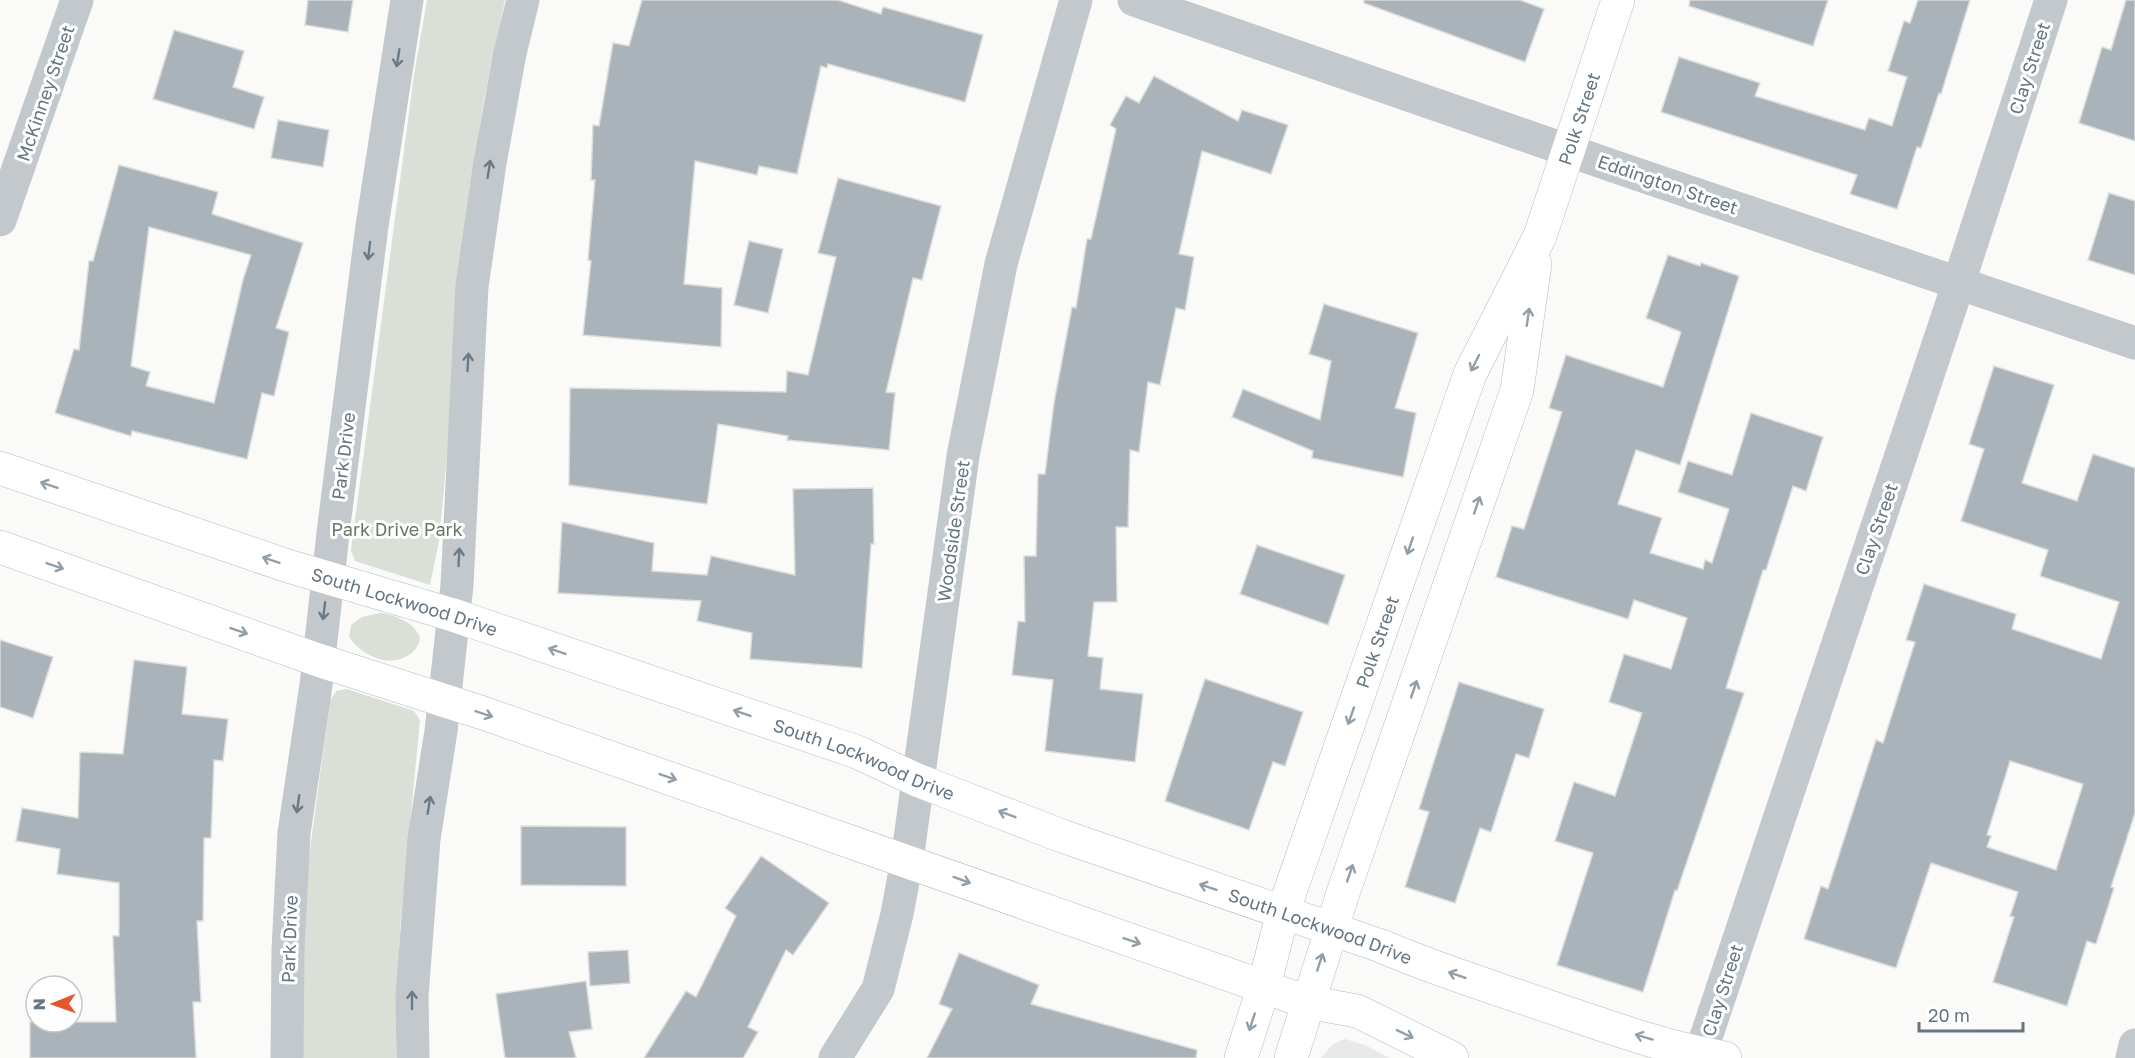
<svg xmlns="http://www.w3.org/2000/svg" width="2135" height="1058" font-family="'Golos Text',sans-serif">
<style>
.built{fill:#e8e9e9}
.green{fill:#dadfd7}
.building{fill:#aab3b9;stroke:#dcdcda;stroke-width:1.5;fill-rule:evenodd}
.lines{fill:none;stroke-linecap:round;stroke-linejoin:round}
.major-casing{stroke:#b5babe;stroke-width:34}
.minor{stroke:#c3c8cc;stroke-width:33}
.major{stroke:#fff;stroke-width:33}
.oneway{stroke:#6a7a87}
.oneway2{stroke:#939fa8}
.labels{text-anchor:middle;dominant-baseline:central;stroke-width:6;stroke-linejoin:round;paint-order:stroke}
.street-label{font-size:18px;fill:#657683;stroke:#fff}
.park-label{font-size:18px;fill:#687a64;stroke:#fff}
</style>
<rect width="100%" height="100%" fill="#fafaf8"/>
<!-- built -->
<path class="built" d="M 1345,1039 L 1365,1045 L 1390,1058 L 1321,1058 L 1333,1044 Z"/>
<!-- green -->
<g class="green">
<path d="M 427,0 L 505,0 L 483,105 L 473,179 L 439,541 L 430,585 L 355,561 L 351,550 L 414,75 Z"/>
<path d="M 380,613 C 394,614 416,623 420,638 C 418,655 398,663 384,660 C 371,658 356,648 349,637 L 351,625 L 362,617 Z"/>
<path d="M 347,689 L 414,711 L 420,720 L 400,929 L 396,1058 L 303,1058 L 301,952 L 308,864 L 330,701 L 336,691 Z"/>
</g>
<!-- building -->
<g class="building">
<path d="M 308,0 L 353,0 L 348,32 L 305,25 Z"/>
<path d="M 642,0 L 838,0 L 881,14 L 883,7 L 983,35 L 965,102 L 828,64 L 827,68 L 821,66 L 797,174 L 759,166 L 757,175 L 695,161 L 684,284 L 722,288 L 721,347 L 583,335 L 591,261 L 588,260 L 595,180 L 591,180 L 593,125 L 599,126 L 613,43 L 629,46 Z"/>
<path d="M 1364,0 L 1520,0 L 1544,9 L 1525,62 L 1364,3 Z"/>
<path d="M 1690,0 L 1828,0 L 1813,46 L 1689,6 Z"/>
<path d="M 1918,0 L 1970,0 L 1941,94 L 1939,93 L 1921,148 L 1917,147 L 1897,209 L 1850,194 L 1857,175 L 1661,112 L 1679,57 L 1760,83 L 1755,96 L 1865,130 L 1869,118 L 1892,126 L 1907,77 L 1888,71 L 1904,21 L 1910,23 Z"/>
<path d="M 2126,0 L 2135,0 L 2135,141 L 2079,123 L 2102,47 L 2111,50 Z"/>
<path d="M 174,30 L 244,51 L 233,87 L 264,97 L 254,129 L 153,99 Z"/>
<path d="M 1154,76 L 1238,121 L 1242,110 L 1288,125 L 1271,174 L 1202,151 L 1179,254 L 1194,257 L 1185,310 L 1176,308 L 1160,385 L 1148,382 L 1139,452 L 1130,450 L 1128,527 L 1116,527 L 1117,602 L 1094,602 L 1088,656 L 1103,658 L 1100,689 L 1143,694 L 1135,762 L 1045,751 L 1053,680 L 1012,675 L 1018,621 L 1025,622 L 1024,556 L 1036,556 L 1038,474 L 1045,474 L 1054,403 L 1072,307 L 1076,308 L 1087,239 L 1091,239 L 1116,129 L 1110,125 L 1126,96 L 1139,103 Z"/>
<path d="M 278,120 L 329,130 L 323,167 L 271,158 Z"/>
<path d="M 119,165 L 218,192 L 212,214 L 303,243 L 276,328 L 289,332 L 274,396 L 262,393 L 247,459 L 132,431 L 131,436 L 55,413 L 74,349 L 79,350 L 89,261 L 93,261 ZM 149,227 L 251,255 L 243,280 L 214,403 L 146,386 L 150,372 L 131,366 Z"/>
<path d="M 838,178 L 941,206 L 922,280 L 913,278 L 886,392 L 895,393 L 889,450 L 787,440 L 788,436 L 718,424 L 707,504 L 569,485 L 570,388 L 786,392 L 787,371 L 808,375 L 836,257 L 818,253 Z"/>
<path d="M 2109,193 L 2135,201 L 2135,275 L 2088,260 Z"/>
<path d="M 749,241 L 783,249 L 768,313 L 734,305 Z"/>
<path d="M 1668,255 L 1700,266 L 1701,263 L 1739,276 L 1680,465 L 1636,450 L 1618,504 L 1662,518 L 1650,553 L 1703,569 L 1705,560 L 1712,563 L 1729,509 L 1678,492 L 1688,461 L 1732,475 L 1751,413 L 1823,437 L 1806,491 L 1793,486 L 1766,570 L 1763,570 L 1726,688 L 1744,693 L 1677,891 L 1675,890 L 1643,992 L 1557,965 L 1593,853 L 1555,841 L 1574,782 L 1615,796 L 1642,713 L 1609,702 L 1624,654 L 1671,669 L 1687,618 L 1634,600 L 1628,619 L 1496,577 L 1512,526 L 1524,529 L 1562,412 L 1549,408 L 1566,355 L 1663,387 L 1681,332 L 1646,318 Z"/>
<path d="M 1324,304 L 1418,333 L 1395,408 L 1416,413 L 1403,477 L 1312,458 L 1313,451 L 1232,417 L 1243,389 L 1320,420 L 1331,361 L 1309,354 Z"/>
<path d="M 1994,366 L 2054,385 L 2022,483 L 2077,501 L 2093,454 L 2135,468 L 2135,813 L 2111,887 L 2114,888 L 2096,944 L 2087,941 L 2067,1006 L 1993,982 L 2014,917 L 2010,916 L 2018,892 L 1931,863 L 1896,968 L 1804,939 L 1821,886 L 1828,889 L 1876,740 L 1883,743 L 1915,642 L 1906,640 L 1924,584 L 2016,614 L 2012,629 L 2101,659 L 2119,602 L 2040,576 L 2048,550 L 1961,521 L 1984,449 L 1969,444 ZM 2010,761 L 2083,784 L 2056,870 L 1987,847 L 1991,836 L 1987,835 Z"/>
<path d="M 873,488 L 874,544 L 871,544 L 862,668 L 750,659 L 752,633 L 697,621 L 701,601 L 558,593 L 562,522 L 654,543 L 652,571 L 707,575 L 711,556 L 795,575 L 793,489 Z"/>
<path d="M 1257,545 L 1345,575 L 1328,625 L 1240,594 Z"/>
<path d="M 0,640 L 53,657 L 33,718 L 0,707 Z"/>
<path d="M 134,660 L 187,667 L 182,714 L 228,719 L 223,761 L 214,760 L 211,838 L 204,838 L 203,921 L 197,921 L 201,1002 L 193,1002 L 196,1058 L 30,1058 L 30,1022 L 116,1022 L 113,936 L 119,936 L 119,883 L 57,874 L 60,849 L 16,841 L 22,808 L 78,818 L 80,752 L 123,754 Z"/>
<path d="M 1205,679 L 1303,712 L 1285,766 L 1273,762 L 1249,830 L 1165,801 Z"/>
<path d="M 1459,682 L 1544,709 L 1529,758 L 1516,754 L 1491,832 L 1480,828 L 1455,903 L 1405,887 L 1429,812 L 1419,809 Z"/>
<path d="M 521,826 L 626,827 L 626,886 L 521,885 Z"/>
<path d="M 761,856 L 829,903 L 793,955 L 786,950 L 748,1027 L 758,1032 L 743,1058 L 644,1058 L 686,991 L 696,997 L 736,916 L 725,908 Z"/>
<path d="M 628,950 L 630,983 L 590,986 L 588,952 Z"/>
<path d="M 959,953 L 1039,985 L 1031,1004 L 1197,1050 L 1196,1058 L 927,1058 L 952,1009 L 939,1004 Z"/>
<path d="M 586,981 L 592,1029 L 569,1032 L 576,1058 L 505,1058 L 496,994 Z"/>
</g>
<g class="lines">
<!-- major casing -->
<g class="major-casing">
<g id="major">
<path id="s1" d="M 0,468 L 288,566 L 453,615 L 857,752 L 917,780 L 1062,836 L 1381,946 C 1437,970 1495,988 1553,1008 C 1609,1027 1666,1048 1725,1058"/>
<path d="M 0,547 L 318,660 L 483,713 L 1307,1002 L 1357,1011 L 1452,1058"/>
<path id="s2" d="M 1241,1058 L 1264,986 L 1283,912 L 1470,374 L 1540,236 L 1618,0"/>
<path d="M 1291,1058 L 1343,893 L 1517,390 L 1535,264"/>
</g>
</g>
<!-- minor -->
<g class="minor">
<path d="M 1134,0 L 1613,166 L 2135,343"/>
<path d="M 0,220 L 77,0"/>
<path d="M 287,1058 L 288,950 L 294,833 L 316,685 L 334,525 L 372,226 L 407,0"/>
<path d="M 413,1058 L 412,996 L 424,839 L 441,731 L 457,585 L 472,286 L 490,163 L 510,53 L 523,0"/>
<path d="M 835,1058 L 878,989 L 897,914 L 907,860 L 963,456 L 1001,264 L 1076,0"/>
<path d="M 1699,1058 L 1959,282 L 2051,0"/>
<path d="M 2132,1058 L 2135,1045"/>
</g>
<!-- major -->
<use href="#major" class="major"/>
</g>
<!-- one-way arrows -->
<defs><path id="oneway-shaft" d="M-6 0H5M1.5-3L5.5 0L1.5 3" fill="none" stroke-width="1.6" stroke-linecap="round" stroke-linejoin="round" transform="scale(1.5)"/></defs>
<g class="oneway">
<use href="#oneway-shaft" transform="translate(398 58) rotate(99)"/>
<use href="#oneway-shaft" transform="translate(489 169) rotate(-81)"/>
<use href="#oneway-shaft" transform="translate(369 251) rotate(97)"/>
<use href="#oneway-shaft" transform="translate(468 362) rotate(-87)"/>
<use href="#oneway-shaft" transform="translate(459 557) rotate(-87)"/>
<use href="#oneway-shaft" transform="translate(324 611) rotate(97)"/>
<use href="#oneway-shaft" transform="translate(298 804) rotate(98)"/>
<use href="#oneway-shaft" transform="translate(429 805) rotate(-81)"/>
<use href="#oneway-shaft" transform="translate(412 1000) rotate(-90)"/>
</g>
<g class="oneway2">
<use href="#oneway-shaft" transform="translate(1528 317) rotate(-82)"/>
<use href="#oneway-shaft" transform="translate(1475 363) rotate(117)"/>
<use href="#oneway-shaft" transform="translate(49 485) rotate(-161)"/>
<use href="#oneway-shaft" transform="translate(1477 505) rotate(-71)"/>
<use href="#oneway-shaft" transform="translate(1410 546) rotate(109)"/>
<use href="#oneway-shaft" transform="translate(271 560) rotate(-161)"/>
<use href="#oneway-shaft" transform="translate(55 566) rotate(19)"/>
<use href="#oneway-shaft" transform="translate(239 631) rotate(19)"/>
<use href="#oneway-shaft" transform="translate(557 651) rotate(-161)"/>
<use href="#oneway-shaft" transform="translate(1414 689) rotate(-71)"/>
<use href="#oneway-shaft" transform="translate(742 713) rotate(-161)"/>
<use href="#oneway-shaft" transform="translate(484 714) rotate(18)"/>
<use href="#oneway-shaft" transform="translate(1351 716) rotate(109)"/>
<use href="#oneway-shaft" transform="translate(668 777) rotate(19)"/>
<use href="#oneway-shaft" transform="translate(1007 814) rotate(-159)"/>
<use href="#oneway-shaft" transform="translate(1350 873) rotate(-71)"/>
<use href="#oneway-shaft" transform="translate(962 880) rotate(20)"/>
<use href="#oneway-shaft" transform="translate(1208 887) rotate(-161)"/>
<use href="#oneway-shaft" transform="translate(1132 941) rotate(19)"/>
<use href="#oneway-shaft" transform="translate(1320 962) rotate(-72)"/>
<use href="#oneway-shaft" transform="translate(1457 975) rotate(-161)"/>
<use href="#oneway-shaft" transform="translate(1252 1022) rotate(108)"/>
<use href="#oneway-shaft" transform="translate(1405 1034) rotate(26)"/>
<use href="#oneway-shaft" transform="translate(1644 1037) rotate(-163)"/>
</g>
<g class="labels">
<!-- street labels -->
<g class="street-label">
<text transform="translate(2029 68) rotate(-72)">Clay Street</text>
<text transform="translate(45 93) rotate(-71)">McKinney Street</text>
<text stroke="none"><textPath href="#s2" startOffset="1000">Polk Street</textPath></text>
<text transform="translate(1668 184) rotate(19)">Eddington Street</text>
<text transform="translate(343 456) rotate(-83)">Park Drive</text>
<text transform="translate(1876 529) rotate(-71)">Clay Street</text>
<text transform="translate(953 531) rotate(-82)">Woodside Street</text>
<text stroke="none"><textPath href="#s1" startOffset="426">South Lockwood Drive</textPath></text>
<text stroke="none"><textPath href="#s2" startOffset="438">Polk Street</textPath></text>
<text stroke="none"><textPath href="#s1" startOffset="912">South Lockwood Drive</textPath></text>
<text stroke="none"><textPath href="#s1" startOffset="1398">South Lockwood Drive</textPath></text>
<text transform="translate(289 939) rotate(-88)">Park Drive</text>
<text transform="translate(1722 990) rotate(-72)">Clay Street</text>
</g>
<!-- park labels -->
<g class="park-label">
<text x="397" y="529">Park Drive Park</text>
</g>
</g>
<!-- north arrow -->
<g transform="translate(54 1004) rotate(269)"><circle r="28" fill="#ffffff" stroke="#c1c8cd" stroke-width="1.5"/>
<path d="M0-4.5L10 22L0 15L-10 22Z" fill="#e4572e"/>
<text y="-9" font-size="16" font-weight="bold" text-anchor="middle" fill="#657683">N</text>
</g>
<!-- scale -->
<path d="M1919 1022v9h104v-9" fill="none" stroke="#657683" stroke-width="3"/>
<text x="1928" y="1022" font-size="18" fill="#657683" stroke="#ffffff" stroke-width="4.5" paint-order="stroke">20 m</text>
</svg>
